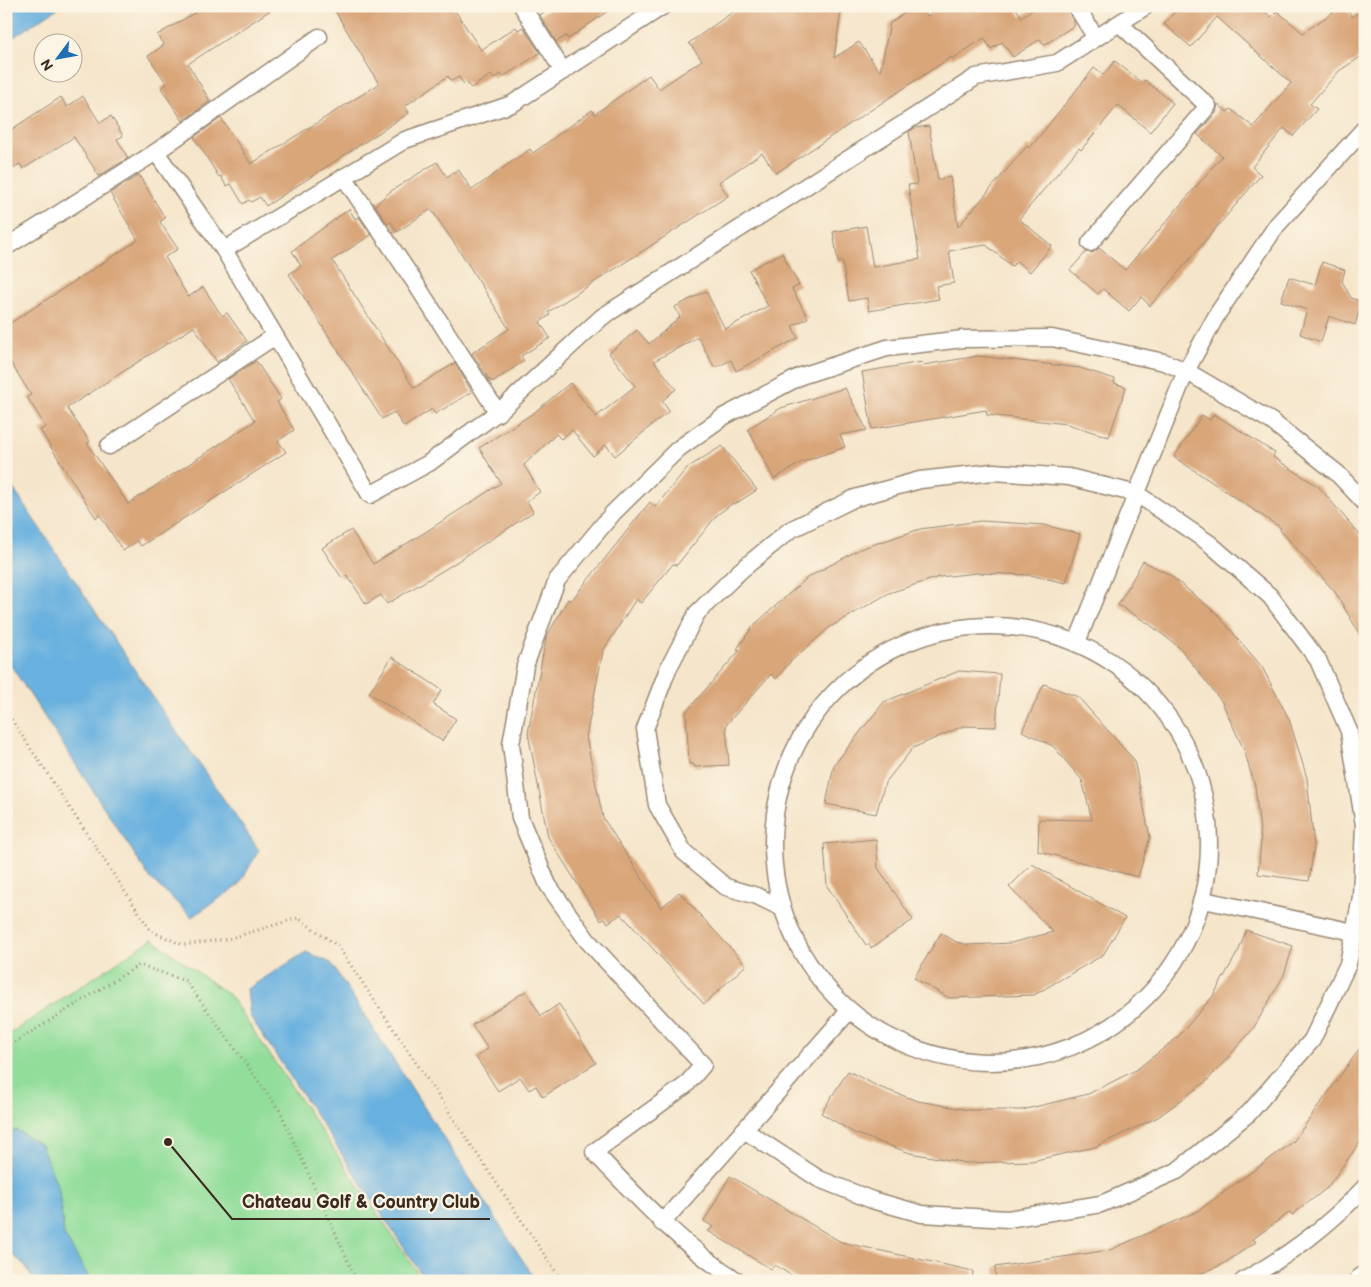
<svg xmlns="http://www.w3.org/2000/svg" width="1371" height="1287" font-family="'Balsamiq Sans',sans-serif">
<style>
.green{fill:#91dd9a;stroke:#66845c}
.water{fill:#68b0df;stroke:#526d7e}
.building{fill:#d9a67a}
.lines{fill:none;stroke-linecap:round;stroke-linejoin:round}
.service-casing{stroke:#988874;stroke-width:19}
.path{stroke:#988874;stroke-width:3;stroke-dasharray:1 4;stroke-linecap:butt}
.service{stroke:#fff;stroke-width:16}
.leader{fill:none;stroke:#3b2a1e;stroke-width:2}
.callout-dot{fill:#3b2a1e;stroke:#fcf5e5;stroke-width:2}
.callout-label{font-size:18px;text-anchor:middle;font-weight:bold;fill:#3b2a1e;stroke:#fcf5e5;stroke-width:4.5;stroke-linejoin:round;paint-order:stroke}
</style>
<rect width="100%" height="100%" fill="#fcf5e5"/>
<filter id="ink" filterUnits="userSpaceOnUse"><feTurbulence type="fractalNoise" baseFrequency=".02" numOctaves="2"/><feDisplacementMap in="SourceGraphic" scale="10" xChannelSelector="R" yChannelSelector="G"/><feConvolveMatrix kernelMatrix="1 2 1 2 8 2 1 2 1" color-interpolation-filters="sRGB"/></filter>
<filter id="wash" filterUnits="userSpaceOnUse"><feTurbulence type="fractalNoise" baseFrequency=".0096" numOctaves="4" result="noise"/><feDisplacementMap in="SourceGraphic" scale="20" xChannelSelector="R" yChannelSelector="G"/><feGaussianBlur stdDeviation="1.12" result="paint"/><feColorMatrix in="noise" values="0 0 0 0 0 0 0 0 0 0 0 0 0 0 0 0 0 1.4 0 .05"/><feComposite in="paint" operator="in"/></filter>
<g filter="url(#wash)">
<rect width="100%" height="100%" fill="#f5e5ca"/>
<!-- green -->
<path class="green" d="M 152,939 L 230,996 L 423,1281 L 34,1281 L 25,1265 L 6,1249 L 6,1036 Z"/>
<!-- water -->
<g class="water">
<path d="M 6,6 L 61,6 L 6,42 Z"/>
<path d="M 6,478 L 161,709 L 259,850 L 239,885 L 192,917 L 150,878 L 6,658 Z"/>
<path d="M 306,952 L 331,963 L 536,1281 L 426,1281 L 250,1016 L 247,989 Z"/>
<path d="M 16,1130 L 41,1145 L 59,1190 L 64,1235 L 91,1281 L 34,1281 L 25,1265 L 6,1249 L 6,1134 Z"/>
</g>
<g id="blocks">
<!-- building -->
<g class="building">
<path d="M 206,6 L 277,6 L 188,64 L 210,101 L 183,121 L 161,88 L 167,84 L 148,56 L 164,45 L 157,35 Z"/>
<path d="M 332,6 L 452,6 L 481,50 L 516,27 L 518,30 L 523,27 L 540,53 L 503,77 L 501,74 L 494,79 L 491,75 L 471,88 L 466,82 L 464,84 L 459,77 L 451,81 L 448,76 L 405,106 L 409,113 L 266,206 L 260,197 L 251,202 L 249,200 L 243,204 L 231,184 L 226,186 L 221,176 L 219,177 L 194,137 L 221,118 L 251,164 L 379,84 Z"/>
<path d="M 553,6 L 615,6 L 568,39 L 566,36 L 556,42 L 540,15 Z"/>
<path d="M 741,6 L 842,6 L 834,58 L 859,42 L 880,72 L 890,23 L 914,6 L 920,6 L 927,16 L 941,6 L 1015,6 L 1021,17 L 1038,6 L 1066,6 L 1075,25 L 1044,45 L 1040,39 L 1013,57 L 1002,42 L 991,49 L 984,38 L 952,59 L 951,57 L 776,173 L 762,153 L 719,182 L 728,196 L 548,312 L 550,315 L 540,322 L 550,338 L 521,356 L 524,361 L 494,381 L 490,381 L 472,353 L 509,329 L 461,253 L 431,209 L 397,232 L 391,222 L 388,224 L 375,205 L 391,191 L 437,162 L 447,177 L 458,169 L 472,190 L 530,149 L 533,153 L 592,110 L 595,114 L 649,75 L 659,89 L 702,60 L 689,43 Z"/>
<path d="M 1180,6 L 1259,6 L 1271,17 L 1277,11 L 1303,33 L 1342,6 L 1345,6 L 1352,17 L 1365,8 L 1365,54 L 1339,71 L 1310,104 L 1317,109 L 1293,136 L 1284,128 L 1252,167 L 1261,175 L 1150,306 L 1141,297 L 1129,311 L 1103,289 L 1098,294 L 1070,270 L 1086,252 L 1093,253 L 1099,248 L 1125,270 L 1222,156 L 1197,134 L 1216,113 L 1218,104 L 1227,112 L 1231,109 L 1253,127 L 1291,83 L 1217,17 L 1191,47 L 1164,24 Z"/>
<path d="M 1115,61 L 1142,83 L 1145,80 L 1173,103 L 1150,132 L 1118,105 L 1081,150 L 1079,148 L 1019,219 L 1052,246 L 1030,272 L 1017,261 L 1012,266 L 986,245 L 949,251 L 954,283 L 936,286 L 939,299 L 869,311 L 867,298 L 849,301 L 842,261 L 838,263 L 833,232 L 866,226 L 873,267 L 920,259 L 908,185 L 917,184 L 909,132 L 915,128 L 929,126 L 938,180 L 950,177 L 958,227 L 1027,146 L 1030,148 L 1094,68 L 1103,75 Z"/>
<path d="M 83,96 L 100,123 L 111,116 L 123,136 L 117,139 L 128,158 L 99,176 L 74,137 L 23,169 L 20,164 L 6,172 L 6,133 L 61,97 L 67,107 Z"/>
<path d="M 139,175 L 165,218 L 160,222 L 178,249 L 165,257 L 188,297 L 203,287 L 222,316 L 227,313 L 247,341 L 217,362 L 194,327 L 144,358 L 67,408 L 90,442 L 87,443 L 128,504 L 255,421 L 228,379 L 256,361 L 281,399 L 277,402 L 294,430 L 278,441 L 286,452 L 141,546 L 137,541 L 123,551 L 100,515 L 96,518 L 40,430 L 46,427 L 27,397 L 31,395 L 6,355 L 6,326 L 138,240 L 110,193 Z"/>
<path d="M 349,209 L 355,219 L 359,217 L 371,235 L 332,260 L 414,388 L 455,363 L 472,392 L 435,414 L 432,409 L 404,427 L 394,412 L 382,419 L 289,274 L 301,266 L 292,251 Z"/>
<path d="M 782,253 L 799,285 L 792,289 L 808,318 L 792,326 L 798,338 L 736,371 L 731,360 L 715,368 L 698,337 L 654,361 L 676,389 L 662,401 L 669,411 L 615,456 L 606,445 L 593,456 L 572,430 L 561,439 L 556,434 L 524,465 L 540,492 L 527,501 L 533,512 L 447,568 L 387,604 L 381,595 L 366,604 L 347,575 L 342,578 L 322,548 L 351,530 L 373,564 L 424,533 L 501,483 L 479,448 L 535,412 L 570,383 L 596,417 L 635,386 L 609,353 L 637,330 L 649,344 L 680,317 L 675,307 L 706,291 L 725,329 L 768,306 L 749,270 Z"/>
<path d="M 1322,262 L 1345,270 L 1342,281 L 1351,298 L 1362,302 L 1355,325 L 1329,316 L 1321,342 L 1300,334 L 1307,310 L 1281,301 L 1289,277 L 1315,285 Z"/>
<path d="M 978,356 L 1080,368 L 1115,379 L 1114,383 L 1126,387 L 1109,437 L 1067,424 L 987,415 L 986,410 L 872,429 L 862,372 L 922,362 L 923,365 Z"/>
<path d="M 845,388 L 867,430 L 840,435 L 845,447 L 802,462 L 774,479 L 748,429 L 781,408 Z"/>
<path d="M 1214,414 L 1275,453 L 1273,457 L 1319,487 L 1365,541 L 1365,643 L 1335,592 L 1280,530 L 1281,528 L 1174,457 L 1202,415 L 1210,420 Z"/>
<path d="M 722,446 L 757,490 L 735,504 L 733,503 L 717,515 L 677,565 L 673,564 L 641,603 L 636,599 L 603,651 L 586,737 L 603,818 L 661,908 L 679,892 L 746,965 L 704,1004 L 621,914 L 608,923 L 605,918 L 601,921 L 548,837 L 528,733 L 546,638 L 568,599 L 571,601 L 650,502 L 655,507 L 687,468 Z"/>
<path d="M 981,521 L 1044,525 L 1080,534 L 1066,583 L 1030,575 L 977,573 L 939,577 L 889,593 L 830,627 L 790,662 L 776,679 L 771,674 L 726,725 L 729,765 L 694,767 L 694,764 L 689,764 L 686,712 L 740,650 L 737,649 L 753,626 L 807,578 L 860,549 L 920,529 Z"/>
<path d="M 1143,561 L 1170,575 L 1217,614 L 1262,667 L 1289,719 L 1307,778 L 1314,846 L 1309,881 L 1258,874 L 1261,841 L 1255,786 L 1244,750 L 1222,702 L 1180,648 L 1149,624 L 1118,605 Z"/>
<path d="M 392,657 L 442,690 L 433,704 L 456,719 L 442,741 L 369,693 Z"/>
<path d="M 959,671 L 1000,674 L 996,727 L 963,726 L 913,748 L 885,783 L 876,814 L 826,804 L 834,765 L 884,702 Z"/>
<path d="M 1044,684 L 1078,697 L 1134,760 L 1150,837 L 1138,877 L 1038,851 L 1039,819 L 1092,820 L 1082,780 L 1053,746 L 1022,731 Z"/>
<path d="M 876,839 L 878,868 L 913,920 L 871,948 L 868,943 L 866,945 L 827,886 L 824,844 Z"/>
<path d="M 1032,864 L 1125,918 L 1103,955 L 1034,995 L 949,998 L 914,978 L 941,933 L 956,942 L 969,945 L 1011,943 L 1053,932 L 1009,887 Z"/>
<path d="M 1246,930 L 1293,946 L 1284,975 L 1253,1029 L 1207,1081 L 1158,1117 L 1095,1147 L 1031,1161 L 967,1163 L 910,1153 L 854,1133 L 821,1113 L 848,1071 L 879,1087 L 918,1101 L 969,1110 L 1022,1110 L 1088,1094 L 1136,1070 L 1178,1037 L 1213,996 L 1239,950 Z"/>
<path d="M 526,991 L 541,1016 L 559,1004 L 596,1063 L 543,1097 L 536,1086 L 529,1090 L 520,1077 L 498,1091 L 476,1057 L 488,1049 L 472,1025 Z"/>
<path d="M 1365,1041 L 1365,1135 L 1327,1188 L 1292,1215 L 1290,1212 L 1253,1239 L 1256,1242 L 1223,1264 L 1185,1281 L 996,1281 L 995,1267 L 1110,1250 L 1198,1211 L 1293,1142 Z"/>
<path d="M 730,1176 L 841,1242 L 973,1271 L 972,1281 L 800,1281 L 775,1265 L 771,1269 L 708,1231 L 713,1227 L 704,1221 Z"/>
</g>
</g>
</g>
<g filter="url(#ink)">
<use href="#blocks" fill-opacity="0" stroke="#988874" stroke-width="1"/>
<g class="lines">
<!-- service casing -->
<g class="service-casing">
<g id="service">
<path d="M 522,6 L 563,71"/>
<path d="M 1076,6 L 1096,38"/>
<path d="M 156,152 L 319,37"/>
<path d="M 344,177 L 414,281 L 498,413"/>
<path d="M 1090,243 L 1208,106 L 1120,24"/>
<path d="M 6,247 L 156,152 L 224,250 L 370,495 L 429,463 L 502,409 L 602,317 L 976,77 L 1057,63 L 1146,6"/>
<path d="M 224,250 L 405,140 L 512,104 L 663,6"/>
<path d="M 109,446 L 275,336"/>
<circle cx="991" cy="844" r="218"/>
<path d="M 1077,642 L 1186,371 L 1218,313 L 1277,225 L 1365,128"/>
<path d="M 1204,900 L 1363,934"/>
<path d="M 744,1130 L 819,1179 L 872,1200 L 922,1214 L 1008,1219 L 1101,1204 L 1177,1171 L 1249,1113 L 1312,1040 L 1348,964 L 1361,897 L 1364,825 L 1349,731 L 1318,660 L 1270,596 L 1209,543 L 1137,494 L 1069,477 L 993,472 L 920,480 L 855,498 L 790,530 L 740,571 L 697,613 L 668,669 L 645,729 L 657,805 L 684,852 L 726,887 L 757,896 L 782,908"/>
<path d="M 662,1223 L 849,1011"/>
<path d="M 738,1281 C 682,1246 639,1199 594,1152 L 686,1085 L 703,1065 L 587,940 L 548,885 L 520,818 L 511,744 L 525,666 L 557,580 L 613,513 L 678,449 L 723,417 L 801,376 L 887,348 L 963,339 L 1052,338 L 1164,362 L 1186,371 L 1271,421 L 1337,473 L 1365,503"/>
<path d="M 1243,1281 C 1291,1254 1327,1227 1365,1187"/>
<path d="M 1360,1281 L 1359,1278 L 1365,1274"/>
</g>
</g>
<!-- path -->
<g class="path">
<path d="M 6,711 L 151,931 L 183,945 L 228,939 L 298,918 L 338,946 L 562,1281"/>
<path d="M 6,1048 L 139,965 L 186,981 L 280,1111 L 357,1281"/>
</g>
<!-- service -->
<use href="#service" class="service"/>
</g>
</g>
<!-- callouts -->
<path class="leader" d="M168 1142L232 1219H490"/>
<circle class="callout-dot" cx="168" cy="1142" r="5"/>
<g class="callout-label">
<text x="361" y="1208">Chateau Golf &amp; Country Club</text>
</g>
<!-- margin -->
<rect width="1371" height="1287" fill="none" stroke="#fcf5e5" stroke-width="25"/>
<!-- north arrow -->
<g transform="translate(58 58) rotate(238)"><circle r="24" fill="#fcf5e5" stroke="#afa495"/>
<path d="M0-4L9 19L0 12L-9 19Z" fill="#1f6fb2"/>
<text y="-8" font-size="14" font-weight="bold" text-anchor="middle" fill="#3b2a1e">N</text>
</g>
</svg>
